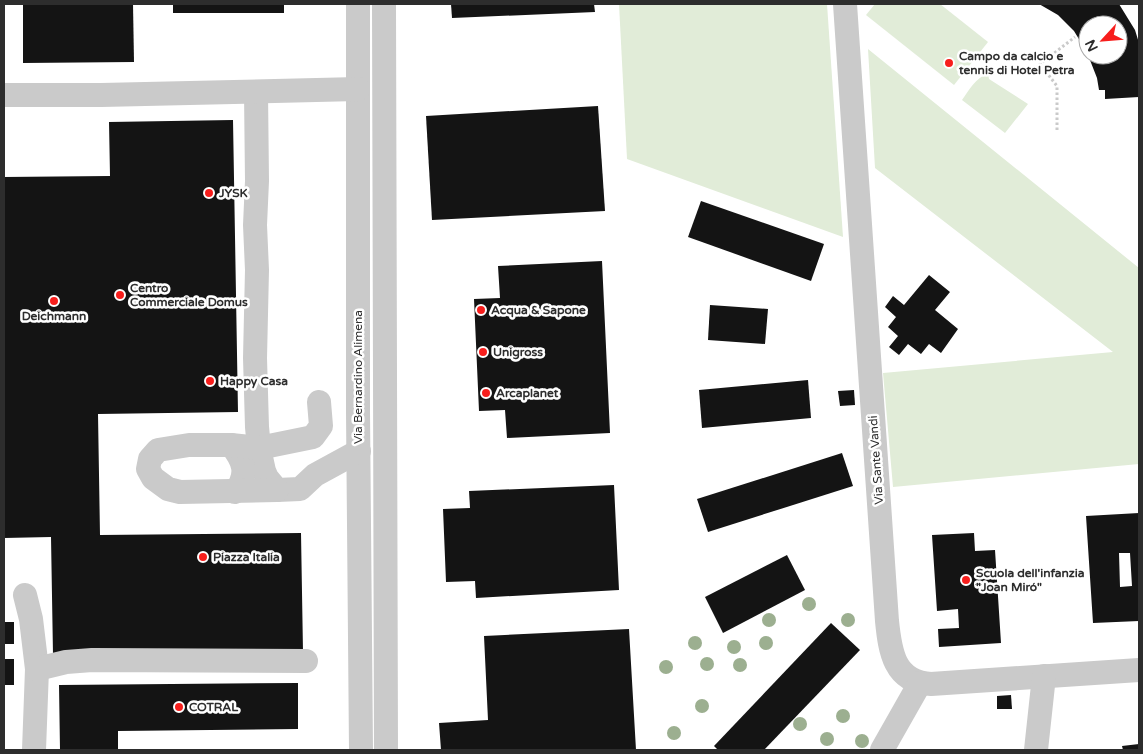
<svg xmlns="http://www.w3.org/2000/svg" width="1143" height="754" font-family="'Varela Round',sans-serif">
<style>
.green{fill:#e1ecd8}
.building{fill:#141414;fill-rule:evenodd}
.lines{fill:none;stroke-linecap:round;stroke-linejoin:round}
.path{stroke:#cacaca;stroke-width:3;stroke-dasharray:2.5 2.5;stroke-linecap:butt}
.minor{stroke:#cacaca;stroke-width:24}
.tree{fill:#9caf90}
.poi-dot{fill:#f71e1c;stroke:#fff;stroke-width:2}
.labels{text-anchor:middle;dominant-baseline:central;stroke-width:5;stroke-linejoin:round;paint-order:stroke}
.poi-label{font-size:12px;font-weight:bold;fill:#2d2d2d;stroke:#fff;text-anchor:start}
.street-label{font-size:12px;fill:#2d2d2d;stroke:#fff}
</style>
<rect width="100%" height="100%" fill="#fff"/>
<!-- green -->
<g class="green">
<path d="M 619,4 L 827,4 L 843,237 L 627,159 Z"/>
<path d="M 875,4 L 940,4 L 988,42 L 954,85 L 866,15 Z"/>
<path d="M 868,49 L 1139,268 L 1139,464 L 893,487 L 883,373 L 1113,352 L 875,168 Z"/>
<path d="M 988,74 L 989,79 L 1028,104 L 1005,133 L 962,100 C 969,90 976,77 988,74 Z"/>
</g>
<!-- building -->
<g class="building">
<path d="M 23,4 L 133,4 L 134,62 L 23,63 Z"/>
<rect x="173" y="4" width="111" height="9"/>
<path d="M 451,4 L 594,4 L 595,12 L 452,18 Z"/>
<path d="M 1039,4 L 1119,4 L 1135,30 L 1139,43 L 1139,97 L 1105,99 L 1105,90 L 1099,90 L 1097,78 L 1088,55 L 1118,55 L 1118,25 L 1088,25 L 1088,54 L 1074,31 L 1058,15 Z"/>
<path d="M 598,106 L 605,211 L 432,220 L 426,116 Z"/>
<path d="M 233,120 L 238,412 L 98,414 L 100,535 L 301,533 L 303,652 L 53,655 L 51,537 L 4,538 L 4,177 L 110,176 L 109,122 Z"/>
<path d="M 701,201 L 824,244 L 811,281 L 688,237 Z"/>
<path d="M 602,261 L 610,433 L 507,438 L 505,410 L 479,411 L 474,299 L 500,298 L 498,266 Z"/>
<path d="M 929,275 L 950,292 L 935,310 L 958,329 L 941,353 L 929,344 L 921,354 L 908,344 L 899,355 L 889,347 L 898,336 L 888,327 L 896,317 L 885,307 L 893,296 L 904,305 Z"/>
<path d="M 710,305 L 768,309 L 765,344 L 708,340 Z"/>
<path d="M 808,380 L 811,418 L 702,428 L 699,390 Z"/>
<path d="M 854,390 L 855,405 L 840,406 L 838,391 Z"/>
<path d="M 842,453 L 853,486 L 708,532 L 697,499 Z"/>
<path d="M 614,485 L 619,590 L 476,598 L 475,581 L 446,582 L 443,509 L 470,508 L 469,491 Z"/>
<path d="M 1139,513 L 1139,621 L 1093,623 L 1086,516 ZM 1119,553 L 1130,553 L 1132,586 L 1120,587 Z"/>
<path d="M 974,533 L 975,551 L 995,550 L 1001,643 L 939,647 L 938,629 L 959,628 L 958,609 L 937,611 L 932,535 Z"/>
<path d="M 787,555 L 805,590 L 723,633 L 705,597 Z"/>
<rect x="4" y="622" width="10" height="22"/>
<path d="M 831,623 L 860,650 L 764,750 L 718,750 L 714,746 Z"/>
<path d="M 629,629 L 636,750 L 441,750 L 439,723 L 488,720 L 484,636 Z"/>
<rect x="4" y="659" width="10" height="26"/>
<path d="M 298,683 L 298,729 L 118,731 L 118,750 L 60,750 L 59,685 Z"/>
<path d="M 1011,695 L 1012,709 L 997,709 L 997,696 Z"/>
<path d="M 1139,744 L 1139,750 L 1123,750 L 1122,746 Z"/>
</g>
<g class="lines">
<!-- path -->
<path class="path" d="M 1057,130 L 1057,86 L 1040,64 L 1075,37"/>
<!-- minor -->
<g class="minor">
<path d="M 358,4 L 358,412 L 361,750"/>
<path d="M 384,4 L 386,750"/>
<path d="M 845,4 L 887,621 C 890,651 894,682 931,684 L 1139,670"/>
<path d="M 256,92 L 257,181 L 255,225 L 257,270 L 255,358 L 257,427 L 259,448 L 264,471 L 267,478 L 277,490 L 300,489 L 315,475 L 359,451"/>
<path d="M 4,95 L 101,95 L 358,89"/>
<path d="M 231,445 C 244,461 249,474 235,492"/>
<path d="M 277,490 L 180,492 L 168,489 L 153,478 L 148,469 L 150,459 L 158,450 L 189,445 L 231,445 L 259,448 L 313,437 L 321,426 L 319,402"/>
<path d="M 25,595 L 31,619 L 37,669 L 34,750"/>
<path d="M 37,669 L 66,662 L 92,660 L 306,661"/>
<path d="M 882,750 L 920,683"/>
<path d="M 1036,750 L 1044,676"/>
</g>
</g>
<!-- trees -->
<g class="tree">
<circle cx="809" cy="604" r="7"/>
<circle cx="769" cy="620" r="7"/>
<circle cx="848" cy="620" r="7"/>
<circle cx="695" cy="643" r="7"/>
<circle cx="766" cy="643" r="7"/>
<circle cx="734" cy="647" r="7"/>
<circle cx="707" cy="664" r="7"/>
<circle cx="740" cy="665" r="7"/>
<circle cx="666" cy="667" r="7"/>
<circle cx="702" cy="706" r="7"/>
<circle cx="843" cy="716" r="7"/>
<circle cx="800" cy="724" r="7"/>
<circle cx="674" cy="733" r="7"/>
<circle cx="827" cy="739" r="7"/>
<circle cx="862" cy="741" r="7"/>
</g>
<!-- markers -->
<g class="poi-dot">
<circle cx="949" cy="63" r="5"/>
<circle cx="209" cy="193" r="5"/>
<circle cx="120" cy="295" r="5"/>
<circle cx="54" cy="301" r="5"/>
<circle cx="481" cy="310" r="5"/>
<circle cx="483" cy="352" r="5"/>
<circle cx="210" cy="381" r="5"/>
<circle cx="486" cy="393" r="5"/>
<circle cx="203" cy="557" r="5"/>
<circle cx="966" cy="580" r="5"/>
<circle cx="179" cy="707" r="5"/>
</g>
<g class="labels">
<!-- poi labels -->
<g class="poi-label">
<text x="959" y="56">Campo da calcio e<tspan x="959" dy="14">tennis di Hotel Petra</tspan></text>
<text x="219" y="193">JYSK</text>
<text x="130" y="288">Centro<tspan x="130" dy="14">Commerciale Domus</tspan></text>
<text x="491" y="310">Acqua &amp; Sapone</text>
<text x="54" y="316" text-anchor="middle">Deichmann</text>
<text x="493" y="352">Unigross</text>
<text x="220" y="381">Happy Casa</text>
<text x="496" y="393">Arcaplanet</text>
<text x="213" y="557">Piazza Italia</text>
<text x="976" y="573">Scuola dell'infanzia<tspan x="976" dy="14">"Joan Miró"</tspan></text>
<text x="189" y="707">COTRAL</text>
</g>
<!-- street labels -->
<g class="street-label">
<text transform="translate(358 377) rotate(-90)">Via Bernardino Alimena</text>
<text transform="translate(876 460) rotate(-94)">Via Sante Vandi</text>
</g>
</g>
<!-- border -->
<rect width="1143" height="754" fill="none" stroke="#2d2d2d" stroke-width="10"/>
<!-- north arrow -->
<g transform="translate(1103 40) rotate(244)"><circle r="24" fill="#ffffff" stroke="#ababab"/>
<path d="M0-4L9 19L0 12L-9 19Z" fill="#f71e1c"/>
<text y="-8" font-size="14" font-weight="bold" text-anchor="middle" fill="#2d2d2d">N</text>
</g>
</svg>
